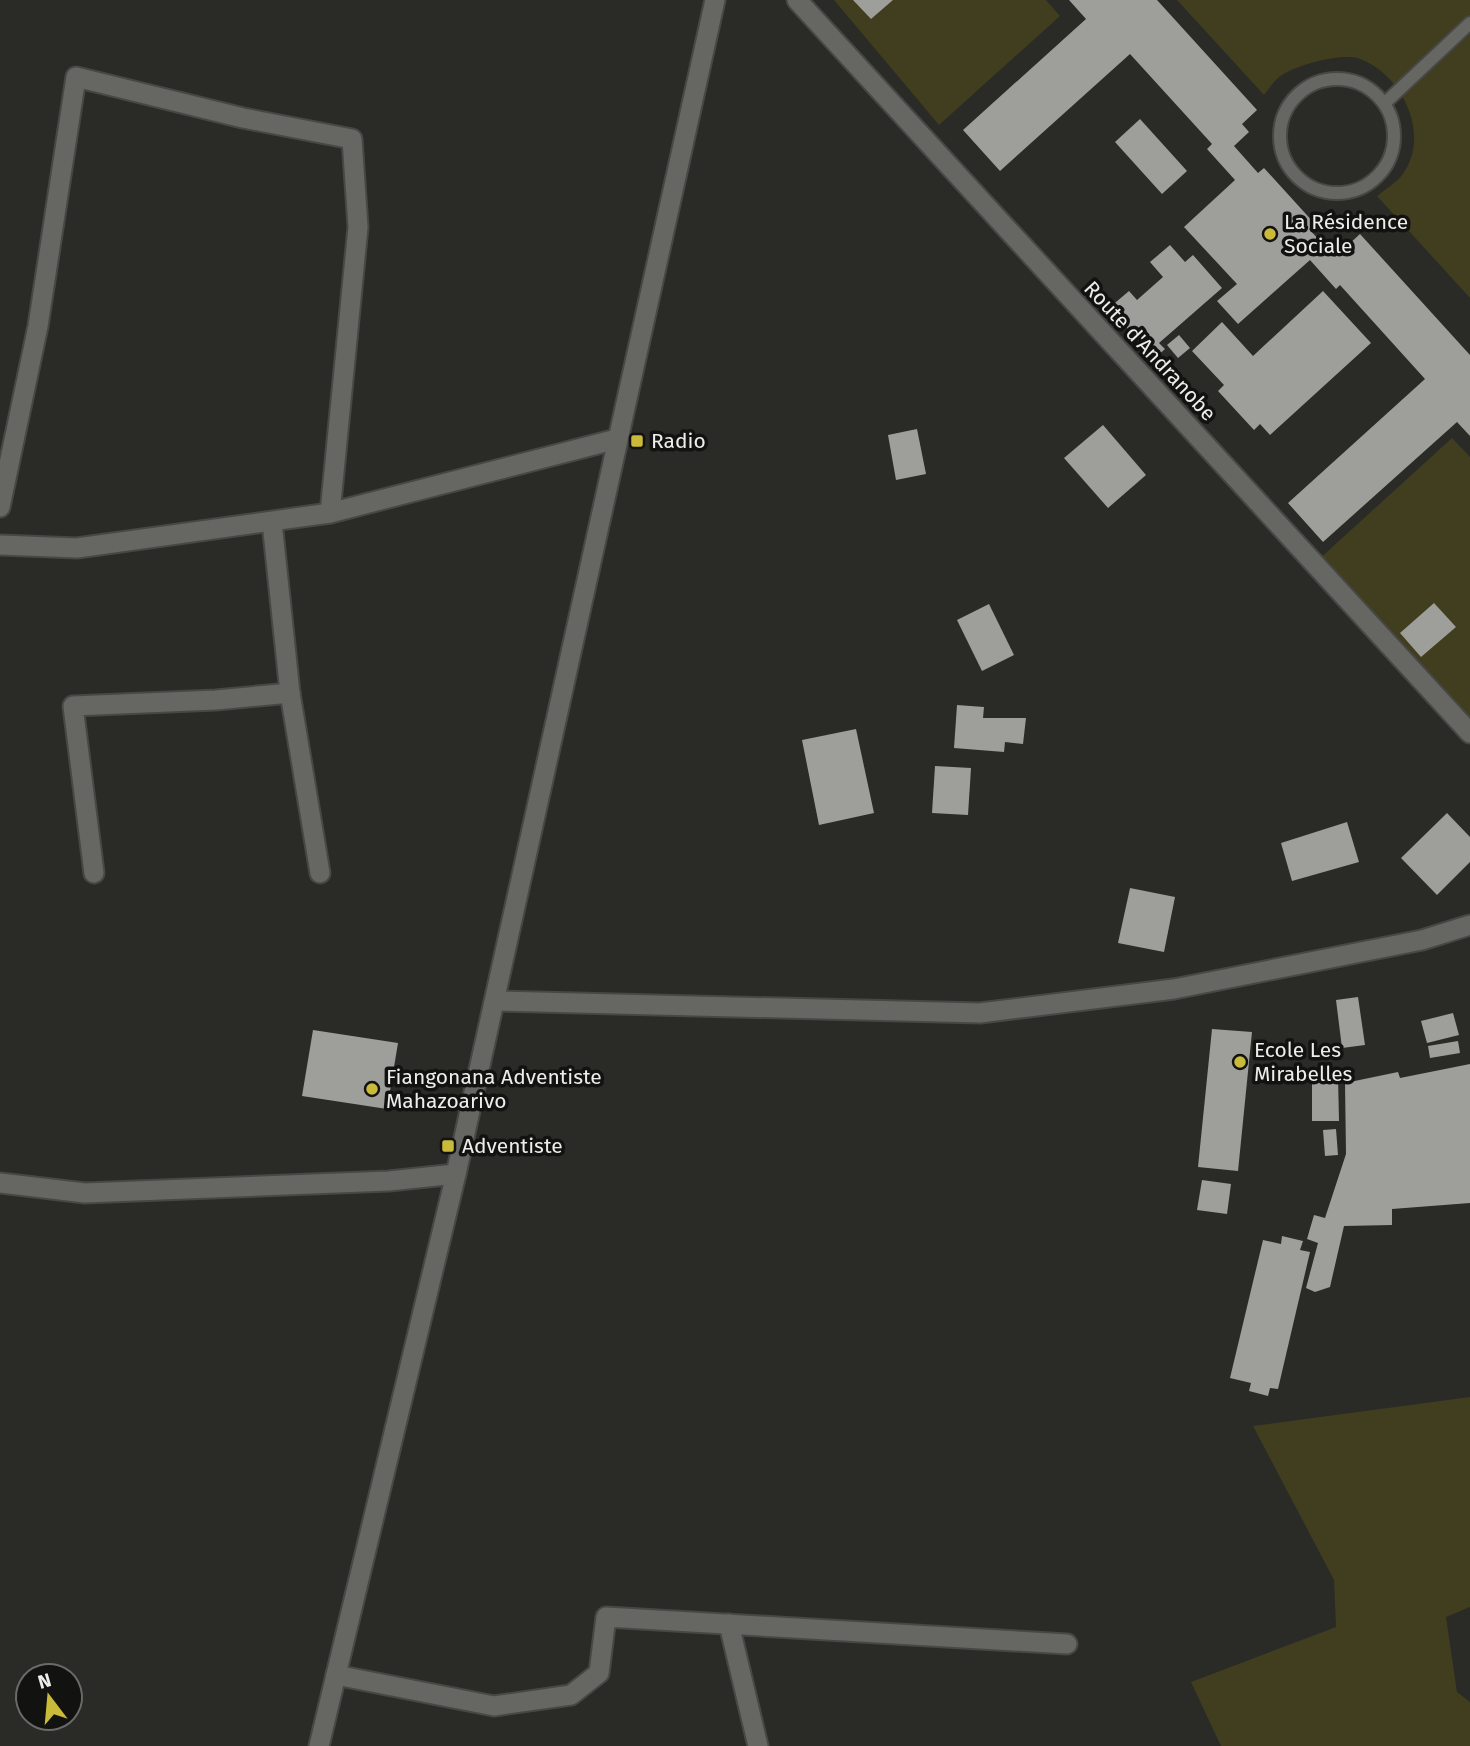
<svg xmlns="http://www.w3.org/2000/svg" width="1470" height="1746" font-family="'Fira Sans',sans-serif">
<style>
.green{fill:#413d1f}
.building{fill:#9e9e9a}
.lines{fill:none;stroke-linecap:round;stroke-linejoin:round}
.service-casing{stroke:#474745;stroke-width:16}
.minor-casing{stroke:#474745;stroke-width:23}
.tertiary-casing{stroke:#474745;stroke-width:23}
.service{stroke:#666662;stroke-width:12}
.minor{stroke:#666662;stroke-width:19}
.tertiary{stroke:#666662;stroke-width:19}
.poi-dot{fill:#caba39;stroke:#121211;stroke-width:2.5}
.labels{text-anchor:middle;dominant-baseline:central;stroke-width:7;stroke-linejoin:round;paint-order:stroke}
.poi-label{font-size:21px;fill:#ededeb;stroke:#121211;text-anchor:start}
.street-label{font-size:21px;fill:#ededeb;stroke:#121211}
</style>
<rect width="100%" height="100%" fill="#2a2a27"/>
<!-- green -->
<g class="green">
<path d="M 834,0 L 1046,0 L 1060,16 L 939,125 Z"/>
<path d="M 1177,0 L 1470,0 L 1470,298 L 1377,196 C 1385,189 1396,183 1402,175 C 1432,136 1402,74 1360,59 C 1343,52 1297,65 1282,75 C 1275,79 1269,89 1264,95 Z"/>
<path d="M 1452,438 L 1470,457 L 1470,724 L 1317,561 Z"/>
<path d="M 1470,1397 L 1470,1607 L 1446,1617 L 1457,1692 L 1470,1702 L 1470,1746 L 1221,1746 L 1191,1682 L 1336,1627 L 1334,1580 L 1253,1426 Z"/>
</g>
<!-- building -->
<g class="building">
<path d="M 853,0 L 893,0 L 871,19 Z"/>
<path d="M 1069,0 L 1157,0 L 1257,110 L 1242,124 L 1249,132 L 1234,146 L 1258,173 L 1264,168 L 1315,224 L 1309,229 L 1335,257 L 1360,234 L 1470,355 L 1470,436 L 1457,422 L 1323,542 L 1288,503 L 1425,379 L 1340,285 L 1336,289 L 1310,260 L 1238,324 L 1217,301 L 1237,284 L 1184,227 L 1235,180 L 1207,149 L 1212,144 L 1130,54 L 1000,171 L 963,130 L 1086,19 Z"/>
<path d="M 1140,119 L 1187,171 L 1162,194 L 1115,142 Z"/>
<path d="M 1170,245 L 1185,262 L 1193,255 L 1222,288 L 1159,343 L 1165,349 L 1154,359 L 1109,308 L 1129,291 L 1137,300 L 1163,277 L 1150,262 Z"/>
<path d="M 1323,291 L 1371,343 L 1270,435 L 1260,424 L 1254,430 L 1218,391 L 1224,385 L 1192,351 L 1222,322 L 1253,356 Z"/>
<path d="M 1179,335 L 1190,348 L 1178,358 L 1167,345 Z"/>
<path d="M 1103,425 L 1146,475 L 1108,508 L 1064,458 Z"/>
<path d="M 917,429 L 926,474 L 896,480 L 888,435 Z"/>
<path d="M 1434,603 L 1456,627 L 1421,657 L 1400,633 Z"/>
<path d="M 989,604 L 1014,655 L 982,671 L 957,620 Z"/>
<path d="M 957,705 L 984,707 L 983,718 L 1026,718 L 1023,744 L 1005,742 L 1004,752 L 954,748 Z"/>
<path d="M 856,729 L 874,813 L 819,825 L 802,740 Z"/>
<path d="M 935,766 L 971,768 L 968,815 L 932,813 Z"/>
<path d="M 1447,813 L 1470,837 L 1470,862 L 1437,895 L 1401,858 Z"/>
<path d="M 1347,822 L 1359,862 L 1292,881 L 1281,843 Z"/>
<path d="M 1130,888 L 1175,897 L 1164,952 L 1118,943 Z"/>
<path d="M 1358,997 L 1365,1045 L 1342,1048 L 1336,1000 Z"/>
<path d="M 1453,1013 L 1459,1035 L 1427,1043 L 1421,1021 Z"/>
<path d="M 1212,1029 L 1252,1032 L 1238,1171 L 1198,1167 Z"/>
<path d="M 313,1030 L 398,1043 L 387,1109 L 302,1096 Z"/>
<path d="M 1458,1041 L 1460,1053 L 1430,1058 L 1428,1046 Z"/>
<path d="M 1470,1064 L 1470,1203 L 1392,1209 L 1392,1225 L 1344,1226 L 1330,1287 L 1315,1292 L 1306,1288 L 1318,1243 L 1307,1239 L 1314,1215 L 1325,1218 L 1346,1154 L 1345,1083 L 1398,1072 L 1400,1078 Z"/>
<path d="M 1312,1076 L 1338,1076 L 1339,1121 L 1312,1121 Z"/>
<path d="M 1336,1129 L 1338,1155 L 1325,1156 L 1323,1130 Z"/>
<path d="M 1202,1180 L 1231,1184 L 1227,1214 L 1197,1210 Z"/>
<path d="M 1282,1236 L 1303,1241 L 1300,1250 L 1310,1252 L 1278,1389 L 1270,1388 L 1268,1396 L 1249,1391 L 1251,1383 L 1230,1378 L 1263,1240 L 1281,1244 Z"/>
</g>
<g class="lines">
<!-- service casing -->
<g class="service-casing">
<g id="service">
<circle cx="1337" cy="136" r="57"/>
<path d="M 1385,103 L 1470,23"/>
</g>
</g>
<!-- minor casing -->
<g class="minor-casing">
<g id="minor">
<path d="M 797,0 L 1470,733"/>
<path d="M 0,507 L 38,326 L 76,77 L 243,118 L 352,139 L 358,227 L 330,513"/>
<path d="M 272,522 L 290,693 L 320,873"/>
<path d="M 0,545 L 77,548 L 330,513 L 617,439"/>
<path d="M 94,873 L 73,706 L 216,700 L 290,693"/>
<path d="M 495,1001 L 980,1013 L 1174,989 L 1422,940 L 1470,925"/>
<path d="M 0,1183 L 85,1193 L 389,1181 L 456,1174"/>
<path d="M 729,1624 L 758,1746"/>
<path d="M 336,1675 L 494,1706 L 571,1695 L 599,1673 L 606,1617 L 1067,1644"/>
</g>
</g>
<!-- tertiary casing -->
<g class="tertiary-casing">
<path id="tertiary" d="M 319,1746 L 456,1174 L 715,0"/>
</g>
<!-- service -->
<use href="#service" class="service"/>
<!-- minor -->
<use href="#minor" class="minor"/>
<!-- tertiary -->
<use href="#tertiary" class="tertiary"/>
</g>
<!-- markers -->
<g class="poi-dot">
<circle cx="1270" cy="234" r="7"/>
<rect x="630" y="434" width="14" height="14" rx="3.5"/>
<circle cx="1240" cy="1062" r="7"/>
<circle cx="372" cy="1089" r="7"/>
<rect x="441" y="1139" width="14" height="14" rx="3.5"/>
</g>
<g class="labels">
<!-- poi labels -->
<g class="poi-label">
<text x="1284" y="222">La Résidence<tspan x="1284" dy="24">Sociale</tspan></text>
<text x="651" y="441">Radio</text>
<text x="1254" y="1050">Ecole Les<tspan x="1254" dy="24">Mirabelles</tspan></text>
<text x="386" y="1077">Fiangonana Adventiste<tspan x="386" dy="24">Mahazoarivo</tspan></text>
<text x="462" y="1146">Adventiste</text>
</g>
<!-- street labels -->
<g class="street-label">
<text transform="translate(1150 351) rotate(47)">Route d'Andranobe</text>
</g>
</g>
<!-- north arrow -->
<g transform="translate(49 1697) rotate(344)"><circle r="33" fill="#121211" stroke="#6a6a68" stroke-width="2"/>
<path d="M0-5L12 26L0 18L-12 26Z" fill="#caba39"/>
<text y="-10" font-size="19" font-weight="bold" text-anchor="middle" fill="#ededeb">N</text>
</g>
</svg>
